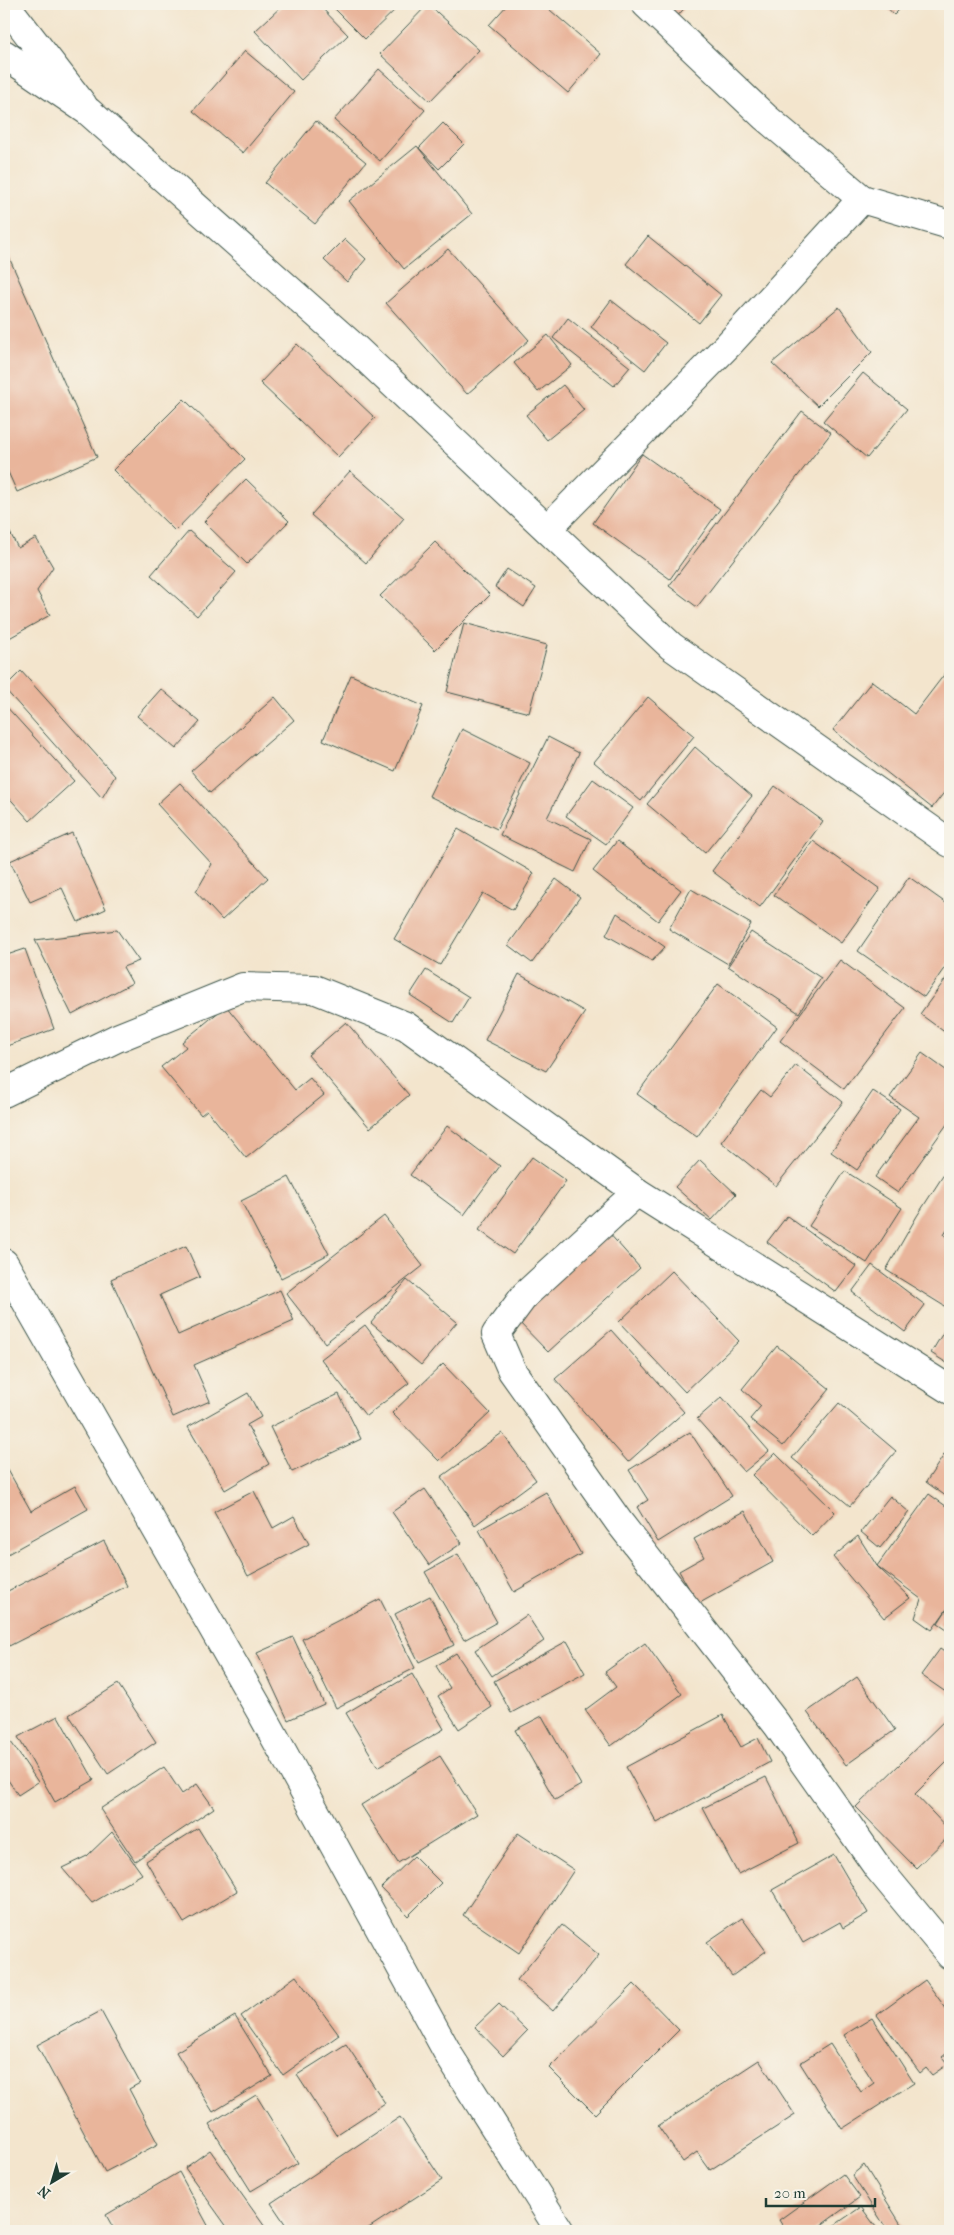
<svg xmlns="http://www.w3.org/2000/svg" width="954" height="2235" font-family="'IM FELL French Canon',serif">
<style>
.building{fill:#e9b59b}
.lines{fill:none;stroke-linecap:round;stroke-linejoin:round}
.minor-casing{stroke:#3f564b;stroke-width:30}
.tertiary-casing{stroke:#3f564b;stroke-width:30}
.minor{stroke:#fff;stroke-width:28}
.tertiary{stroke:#fff;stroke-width:28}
</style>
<rect width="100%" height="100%" fill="#f7f3e8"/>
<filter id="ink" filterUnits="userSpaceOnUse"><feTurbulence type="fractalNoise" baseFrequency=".02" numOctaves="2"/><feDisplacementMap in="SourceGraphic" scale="10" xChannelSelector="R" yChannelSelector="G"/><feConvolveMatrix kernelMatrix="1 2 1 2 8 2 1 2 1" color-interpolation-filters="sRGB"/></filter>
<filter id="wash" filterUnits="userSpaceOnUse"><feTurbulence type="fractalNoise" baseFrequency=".0096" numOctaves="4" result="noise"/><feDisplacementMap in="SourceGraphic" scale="20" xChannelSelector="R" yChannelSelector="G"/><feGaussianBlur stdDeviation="1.12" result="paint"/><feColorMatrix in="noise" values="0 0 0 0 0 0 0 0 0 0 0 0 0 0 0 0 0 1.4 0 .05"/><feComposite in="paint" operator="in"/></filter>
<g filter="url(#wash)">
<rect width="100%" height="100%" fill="#f3e5cd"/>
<g id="blocks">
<!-- building -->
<g class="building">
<path d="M 284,4 L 318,4 L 348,35 L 301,80 L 255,31 Z"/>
<path d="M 330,4 L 401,4 L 365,39 Z"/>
<path d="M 428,4 L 479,50 L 430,101 L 380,54 Z"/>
<path d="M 508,4 L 543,4 L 601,54 L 568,93 L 489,25 Z"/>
<path d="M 657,4 L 688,4 L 675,19 Z"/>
<path d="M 884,4 L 905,4 L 894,15 Z"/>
<path d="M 245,51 L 294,92 L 243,153 L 193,111 Z"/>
<path d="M 379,69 L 425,110 L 380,161 L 334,120 Z"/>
<path d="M 316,121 L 366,162 L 315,224 L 265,183 Z"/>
<path d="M 443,123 L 464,144 L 439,169 L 419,148 Z"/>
<path d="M 417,146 L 472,214 L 404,269 L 349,201 Z"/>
<path d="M 648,236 L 721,295 L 699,323 L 626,264 Z"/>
<path d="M 345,239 L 366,259 L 347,282 L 324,260 Z"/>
<path d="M 4,246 L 97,457 L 17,492 L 4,463 Z"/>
<path d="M 448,249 L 529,340 L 467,394 L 386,303 Z"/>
<path d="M 611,300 L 666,343 L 645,370 L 591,327 Z"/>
<path d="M 839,307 L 872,352 L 818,406 L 772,363 Z"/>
<path d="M 568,318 L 630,367 L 614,386 L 553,338 Z"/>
<path d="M 548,335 L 572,365 L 538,392 L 514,363 Z"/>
<path d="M 297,344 L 375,418 L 338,457 L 260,383 Z"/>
<path d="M 863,373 L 907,409 L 867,458 L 823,421 Z"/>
<path d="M 563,385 L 584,410 L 547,440 L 526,415 Z"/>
<path d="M 184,399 L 245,459 L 175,531 L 113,470 Z"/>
<path d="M 802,411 L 831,433 L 697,607 L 669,586 Z"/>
<path d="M 642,454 L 720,509 L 670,579 L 593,523 Z"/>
<path d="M 350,471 L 404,518 L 366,563 L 311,515 Z"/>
<path d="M 246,479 L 289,521 L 247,564 L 204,522 Z"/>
<path d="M 6,525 L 18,548 L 36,538 L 53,567 L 37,591 L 50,615 L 4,641 L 4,526 Z"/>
<path d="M 189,531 L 236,572 L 197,616 L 151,575 Z"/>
<path d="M 435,542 L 490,595 L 435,650 L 380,596 Z"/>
<path d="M 507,569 L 536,588 L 524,607 L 495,587 Z"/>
<path d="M 464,623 L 547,645 L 529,713 L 447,692 Z"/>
<path d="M 950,667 L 950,785 L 932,808 L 833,730 L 872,681 L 914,714 Z"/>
<path d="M 21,671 L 115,776 L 102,798 L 4,688 Z"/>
<path d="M 351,675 L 423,706 L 395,771 L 323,740 Z"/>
<path d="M 161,689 L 200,722 L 176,749 L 137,716 Z"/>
<path d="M 275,697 L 294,720 L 210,793 L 191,771 Z"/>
<path d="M 648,697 L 694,736 L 641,801 L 594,762 Z"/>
<path d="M 4,704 L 74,781 L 30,821 L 4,792 Z"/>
<path d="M 462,729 L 530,763 L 497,829 L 429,796 Z"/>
<path d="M 548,737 L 579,753 L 547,818 L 591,839 L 575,872 L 500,835 Z"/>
<path d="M 695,747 L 752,796 L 705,853 L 647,804 Z"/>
<path d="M 593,779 L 633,808 L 606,844 L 566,816 Z"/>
<path d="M 180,783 L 268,878 L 222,920 L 196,892 L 212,864 L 157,804 Z"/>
<path d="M 775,786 L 823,821 L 760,907 L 712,871 Z"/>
<path d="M 458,829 L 534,873 L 513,910 L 483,893 L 440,965 L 394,939 Z"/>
<path d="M 72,833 L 106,909 L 78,922 L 62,888 L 30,902 L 10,861 Z"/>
<path d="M 617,841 L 681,890 L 658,921 L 593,871 Z"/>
<path d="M 813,841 L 880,889 L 841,943 L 774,895 Z"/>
<path d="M 909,877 L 950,906 L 950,960 L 924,997 L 858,951 Z"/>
<path d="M 556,879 L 580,897 L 532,963 L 508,945 Z"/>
<path d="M 691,889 L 751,924 L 728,964 L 669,929 Z"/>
<path d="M 617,913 L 665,947 L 652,961 L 606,935 Z"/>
<path d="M 117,930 L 139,961 L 123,967 L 132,983 L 72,1015 L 35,940 Z"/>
<path d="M 751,932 L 821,978 L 799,1013 L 728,966 Z"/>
<path d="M 25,949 L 54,1029 L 4,1047 L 4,956 Z"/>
<path d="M 840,960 L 905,1008 L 844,1089 L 780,1041 Z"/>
<path d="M 426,970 L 469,997 L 453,1023 L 410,995 Z"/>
<path d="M 950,973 L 950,1036 L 920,1014 Z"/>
<path d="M 519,974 L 585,1012 L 546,1071 L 485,1040 Z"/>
<path d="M 718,984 L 777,1027 L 697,1137 L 637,1094 Z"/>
<path d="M 226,1006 L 295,1090 L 310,1078 L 324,1095 L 246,1158 L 207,1110 L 201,1115 L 161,1067 L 186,1047 L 182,1042 Z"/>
<path d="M 346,1022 L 409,1095 L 370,1128 L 308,1055 Z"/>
<path d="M 922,1053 L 950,1073 L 950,1120 L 898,1193 L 875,1177 L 919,1117 L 890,1097 Z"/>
<path d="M 796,1065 L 843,1102 L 776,1186 L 721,1142 L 761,1090 L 770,1097 Z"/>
<path d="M 873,1091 L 900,1109 L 857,1170 L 831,1152 Z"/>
<path d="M 447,1126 L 500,1166 L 464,1215 L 410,1175 Z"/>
<path d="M 532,1157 L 566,1181 L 513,1254 L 479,1230 Z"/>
<path d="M 700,1160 L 736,1194 L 712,1220 L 675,1187 Z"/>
<path d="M 950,1165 L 950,1225 L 944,1235 L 950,1238 L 949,1309 L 886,1270 L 917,1216 Z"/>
<path d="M 845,1171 L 902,1208 L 867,1263 L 809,1226 Z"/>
<path d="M 289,1177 L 329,1254 L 281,1278 L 241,1201 Z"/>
<path d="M 384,1216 L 423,1266 L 325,1343 L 286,1293 Z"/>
<path d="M 787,1216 L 856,1266 L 836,1292 L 767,1242 Z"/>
<path d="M 608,1232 L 640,1268 L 548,1352 L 515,1318 Z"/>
<path d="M 186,1246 L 200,1277 L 160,1295 L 178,1335 L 280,1290 L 294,1321 L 194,1365 L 210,1401 L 173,1417 L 111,1279 Z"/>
<path d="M 872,1265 L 925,1305 L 905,1332 L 852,1292 Z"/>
<path d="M 672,1271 L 739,1341 L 685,1392 L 619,1322 Z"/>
<path d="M 407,1280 L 457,1322 L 421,1365 L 371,1323 Z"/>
<path d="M 950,1321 L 950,1365 L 931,1353 Z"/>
<path d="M 365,1325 L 409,1383 L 366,1416 L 321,1359 Z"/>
<path d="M 611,1330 L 684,1412 L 628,1462 L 555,1379 Z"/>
<path d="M 777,1346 L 830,1389 L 783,1446 L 750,1419 L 761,1406 L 742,1389 Z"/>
<path d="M 443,1364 L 490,1413 L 439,1461 L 392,1413 Z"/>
<path d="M 248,1393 L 261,1417 L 247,1425 L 269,1464 L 225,1490 L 188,1427 Z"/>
<path d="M 339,1394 L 361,1439 L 292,1472 L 270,1427 Z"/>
<path d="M 722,1397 L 769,1451 L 744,1472 L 697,1419 Z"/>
<path d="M 839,1403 L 896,1451 L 850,1506 L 792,1458 Z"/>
<path d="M 690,1432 L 732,1496 L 658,1542 L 637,1507 L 648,1500 L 629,1470 Z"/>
<path d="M 502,1433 L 536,1480 L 475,1525 L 441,1477 Z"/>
<path d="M 950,1446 L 950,1499 L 926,1482 Z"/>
<path d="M 775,1453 L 835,1512 L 812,1536 L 752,1475 Z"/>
<path d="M 4,1463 L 31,1511 L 75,1486 L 88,1509 L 4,1556 Z"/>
<path d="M 425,1489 L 462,1543 L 429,1565 L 392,1512 Z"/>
<path d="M 254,1491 L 273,1528 L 294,1516 L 309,1544 L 248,1576 L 214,1512 Z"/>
<path d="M 546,1492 L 581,1554 L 514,1592 L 479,1530 Z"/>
<path d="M 929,1494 L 950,1509 L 950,1631 L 938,1623 L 947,1609 L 932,1630 L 915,1618 L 921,1599 L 877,1566 L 910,1598 L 884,1618 L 833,1557 L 858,1536 L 877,1566 Z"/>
<path d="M 890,1496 L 909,1512 L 880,1548 L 861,1532 Z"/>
<path d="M 745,1511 L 773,1562 L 698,1604 L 679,1571 L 704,1557 L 694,1539 Z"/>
<path d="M 104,1541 L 127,1586 L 9,1646 L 4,1636 L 4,1593 Z"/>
<path d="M 458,1554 L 497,1622 L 464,1640 L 425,1572 Z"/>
<path d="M 430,1596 L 454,1645 L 419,1662 L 395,1614 Z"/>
<path d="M 380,1599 L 415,1668 L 336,1708 L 302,1639 Z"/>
<path d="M 527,1615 L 544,1641 L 492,1676 L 475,1650 Z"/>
<path d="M 293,1637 L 324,1704 L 288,1720 L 257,1653 Z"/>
<path d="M 567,1641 L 585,1673 L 511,1713 L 494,1681 Z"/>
<path d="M 645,1643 L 682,1694 L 611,1746 L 585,1710 L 616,1687 L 605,1672 Z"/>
<path d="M 940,1649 L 950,1656 L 950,1695 L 921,1675 Z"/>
<path d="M 456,1653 L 492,1707 L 459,1729 L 438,1696 L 450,1688 L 436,1666 Z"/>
<path d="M 412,1674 L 444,1729 L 378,1767 L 346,1713 Z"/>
<path d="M 857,1677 L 895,1730 L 846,1765 L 807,1712 Z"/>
<path d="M 118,1684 L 156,1742 L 108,1774 L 69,1715 Z"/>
<path d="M 723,1715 L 741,1747 L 758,1738 L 770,1762 L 657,1823 L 626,1767 Z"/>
<path d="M 950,1715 L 950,1759 L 915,1794 L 950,1831 L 950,1835 L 916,1868 L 856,1807 Z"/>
<path d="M 58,1716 L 94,1780 L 55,1802 L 18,1737 Z"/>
<path d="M 542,1716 L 581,1785 L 555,1800 L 515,1730 Z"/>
<path d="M 11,1742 L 38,1782 L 18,1795 L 4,1774 L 4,1747 Z"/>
<path d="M 440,1756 L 477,1814 L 398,1863 L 361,1805 Z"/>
<path d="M 164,1767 L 182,1794 L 197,1784 L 214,1808 L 135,1861 L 100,1809 Z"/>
<path d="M 766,1777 L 799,1843 L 738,1874 L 703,1808 Z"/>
<path d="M 198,1828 L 237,1891 L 184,1923 L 146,1861 Z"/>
<path d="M 112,1832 L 142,1874 L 92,1903 L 62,1868 L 87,1856 Z"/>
<path d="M 518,1833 L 574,1870 L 519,1953 L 463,1915 Z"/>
<path d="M 834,1855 L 868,1913 L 843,1928 L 840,1922 L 803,1943 L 772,1890 Z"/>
<path d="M 414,1856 L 441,1883 L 408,1916 L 381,1888 Z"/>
<path d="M 742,1918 L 766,1951 L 732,1976 L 707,1942 Z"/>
<path d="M 562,1925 L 599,1955 L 553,2011 L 517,1980 Z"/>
<path d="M 296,1976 L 339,2035 L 283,2075 L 241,2016 Z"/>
<path d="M 925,1980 L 950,2014 L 950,2051 L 942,2057 L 948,2064 L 932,2075 L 926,2068 L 920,2073 L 877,2015 Z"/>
<path d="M 634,1984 L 679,2030 L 595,2114 L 549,2068 Z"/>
<path d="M 499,2004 L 527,2031 L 503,2056 L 475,2027 Z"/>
<path d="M 101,2011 L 140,2083 L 129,2089 L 158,2144 L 105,2172 L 37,2045 Z"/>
<path d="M 235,2016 L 272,2076 L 213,2112 L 176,2052 Z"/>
<path d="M 872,2018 L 914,2083 L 842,2129 L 800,2063 L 830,2044 L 861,2092 L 874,2083 L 844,2035 Z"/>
<path d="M 346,2044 L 385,2103 L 336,2135 L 297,2075 Z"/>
<path d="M 759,2060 L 795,2115 L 710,2170 L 697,2152 L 683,2162 L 658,2126 Z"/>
<path d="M 256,2095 L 298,2163 L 251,2191 L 209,2124 Z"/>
<path d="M 400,2117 L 442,2180 L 364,2231 L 290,2231 L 271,2203 Z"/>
<path d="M 210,2150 L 265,2227 L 258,2231 L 230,2231 L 185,2168 Z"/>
<path d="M 864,2165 L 904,2229 L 899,2231 L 888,2231 L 852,2175 Z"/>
<path d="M 179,2172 L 211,2231 L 115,2231 L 106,2215 Z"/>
<path d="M 843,2174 L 860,2197 L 813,2231 L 786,2231 L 779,2220 Z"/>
<path d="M 861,2207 L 879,2231 L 826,2231 Z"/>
</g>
</g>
</g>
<g filter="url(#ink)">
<use href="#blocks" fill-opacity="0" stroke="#3f564b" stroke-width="1"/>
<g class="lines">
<!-- minor casing -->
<g class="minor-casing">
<g id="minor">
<path d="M 5,4 L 83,105"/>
<path d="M 862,199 L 950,225"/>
<path d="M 548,528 L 728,345 L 862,199 L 765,117 L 646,4"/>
<path d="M 4,1093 L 117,1038 L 243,987 L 314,989 L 406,1026 L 637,1192"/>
<path d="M 4,1263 L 262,1714 L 450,2057 L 560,2231"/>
<path d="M 950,1390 L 637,1192 L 525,1295 L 496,1334 L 512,1371 L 619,1522 L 778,1726 L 878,1868 L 950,1955"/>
</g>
</g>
<!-- tertiary casing -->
<g class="tertiary-casing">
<path id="tertiary" d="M 4,54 L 89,112 L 354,347 L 671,646 L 950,843"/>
</g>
<!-- minor -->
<use href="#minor" class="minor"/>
<!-- tertiary -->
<use href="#tertiary" class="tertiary"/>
</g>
</g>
<!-- margin -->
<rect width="954" height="2235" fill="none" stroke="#f7f3e8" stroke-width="20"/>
<!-- north arrow -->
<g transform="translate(52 2182) rotate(218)" stroke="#f7f3e8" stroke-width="4" paint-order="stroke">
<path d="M0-4L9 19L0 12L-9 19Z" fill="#1f3d34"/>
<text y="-8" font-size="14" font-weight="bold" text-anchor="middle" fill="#1f3d34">N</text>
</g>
<!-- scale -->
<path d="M766 2198v8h109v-8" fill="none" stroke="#1f3d34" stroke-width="2.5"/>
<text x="774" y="2198" font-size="15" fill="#1f3d34" stroke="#f7f3e8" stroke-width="4" paint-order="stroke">20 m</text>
</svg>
